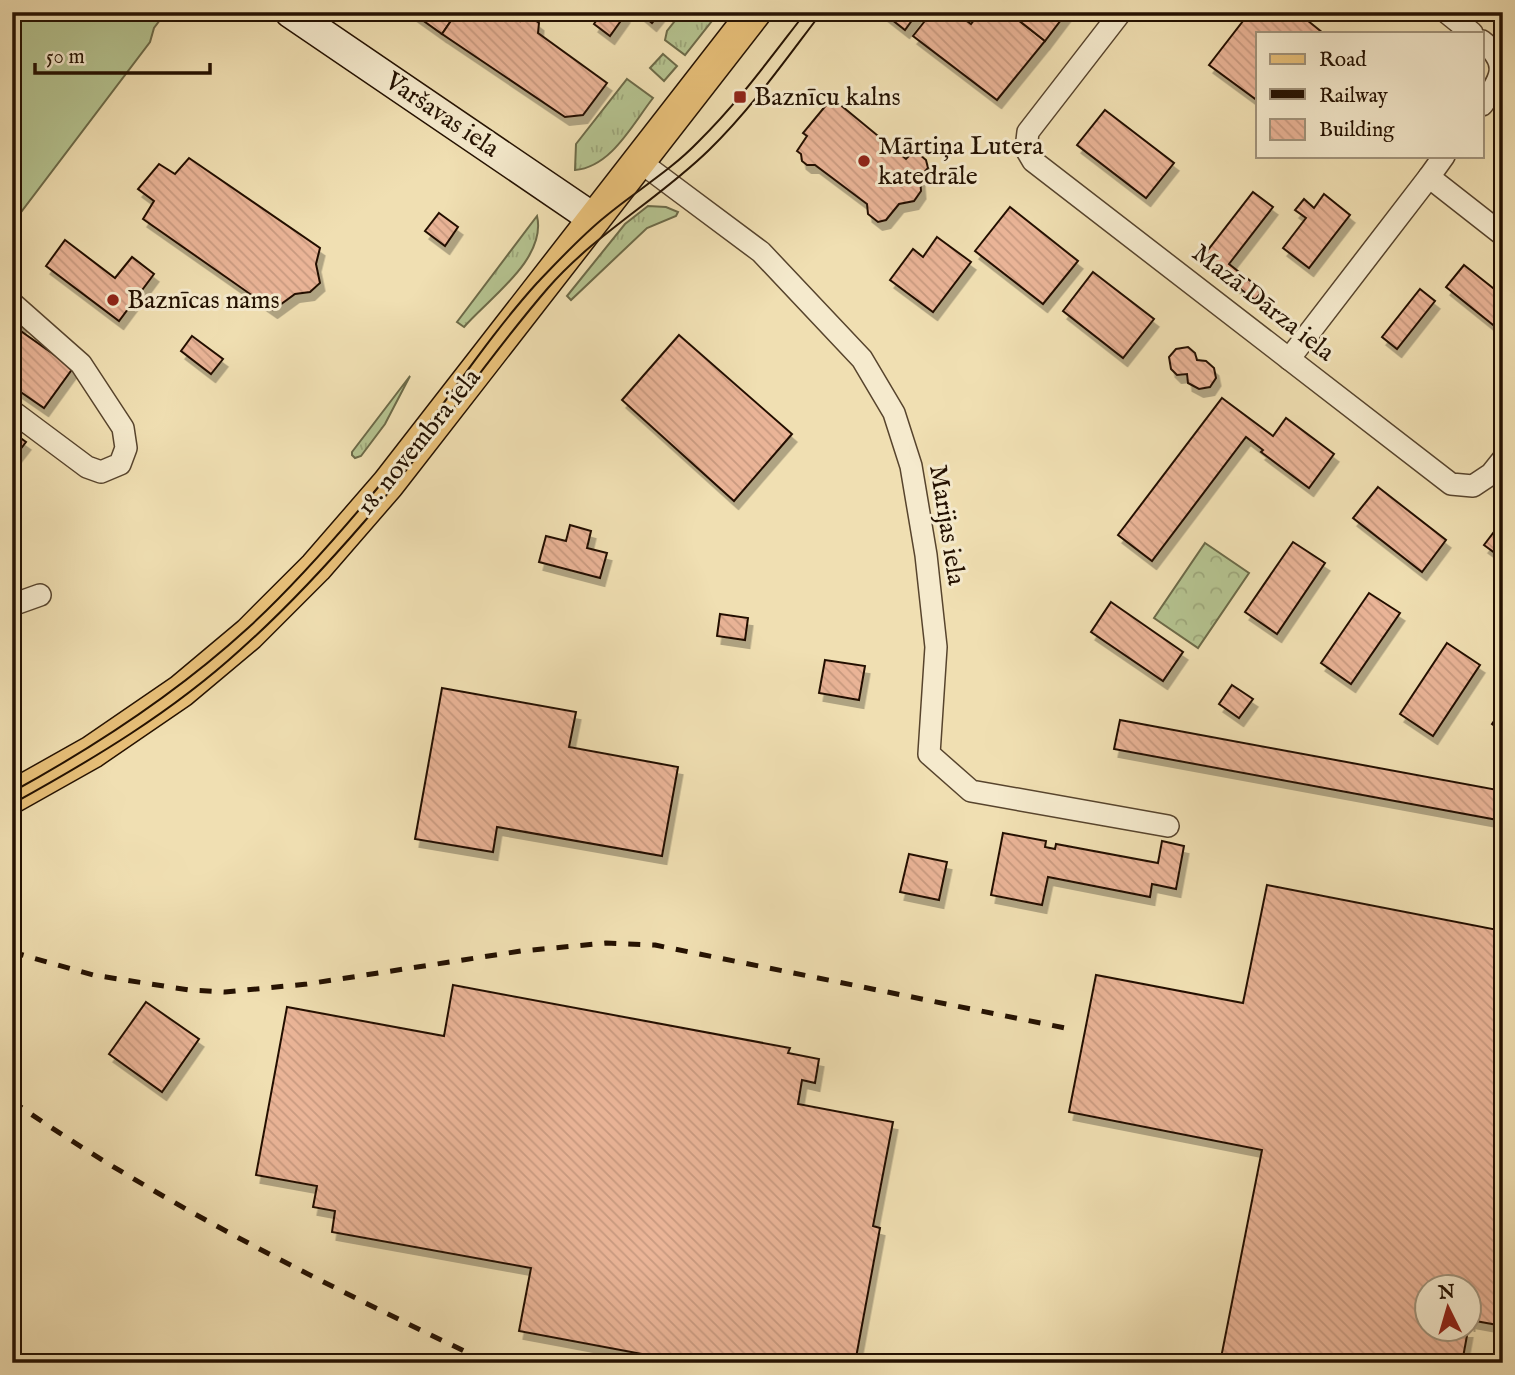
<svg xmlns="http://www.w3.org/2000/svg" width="1515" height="1375" font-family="'IM FELL English',serif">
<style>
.grass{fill:url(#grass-tufts);stroke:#6c6a48;stroke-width:2}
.park{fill:url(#park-crowns);stroke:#6c6a48;stroke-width:2}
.pitch{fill:#b5c390;stroke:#6c6a48;stroke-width:2}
.building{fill:url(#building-back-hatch);stroke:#241101;stroke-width:2;filter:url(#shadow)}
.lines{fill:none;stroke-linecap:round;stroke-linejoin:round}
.street-casing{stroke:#57442d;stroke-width:24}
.secondary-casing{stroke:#241101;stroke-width:33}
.primary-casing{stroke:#241101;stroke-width:35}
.street{stroke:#f5eacd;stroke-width:21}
.secondary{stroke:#f5eacd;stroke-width:30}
.primary{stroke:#e8c079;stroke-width:32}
.tram{stroke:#241101;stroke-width:2}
.rail{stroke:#241101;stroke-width:5;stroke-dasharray:12 12;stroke-linecap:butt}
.poi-dot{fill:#8f2418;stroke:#f5eacd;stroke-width:2.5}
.labels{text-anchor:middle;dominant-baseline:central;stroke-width:6;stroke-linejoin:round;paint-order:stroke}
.poi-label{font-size:26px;fill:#241101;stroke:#f5eacd;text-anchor:start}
.street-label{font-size:26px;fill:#241101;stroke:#f5eacd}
</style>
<defs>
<pattern id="grass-tufts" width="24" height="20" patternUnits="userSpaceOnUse" patternTransform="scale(1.75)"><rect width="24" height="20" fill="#b5c390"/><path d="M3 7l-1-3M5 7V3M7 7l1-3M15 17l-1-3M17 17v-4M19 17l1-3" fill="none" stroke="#9ca67a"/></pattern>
<pattern id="park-crowns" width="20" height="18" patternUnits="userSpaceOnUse" patternTransform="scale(1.75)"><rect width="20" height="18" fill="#b5c390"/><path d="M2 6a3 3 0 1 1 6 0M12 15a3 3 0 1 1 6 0" fill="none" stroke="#9ca67a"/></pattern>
<pattern id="building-back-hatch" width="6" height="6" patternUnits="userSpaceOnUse" patternTransform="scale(1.75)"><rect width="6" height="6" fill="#eab497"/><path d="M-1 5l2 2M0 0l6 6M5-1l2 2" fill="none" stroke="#c99a80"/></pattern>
<filter id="shadow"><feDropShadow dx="4.5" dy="8" stdDeviation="0" flood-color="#0004"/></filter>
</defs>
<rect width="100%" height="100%" fill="#f0dfb2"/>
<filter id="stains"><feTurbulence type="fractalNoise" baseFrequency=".00286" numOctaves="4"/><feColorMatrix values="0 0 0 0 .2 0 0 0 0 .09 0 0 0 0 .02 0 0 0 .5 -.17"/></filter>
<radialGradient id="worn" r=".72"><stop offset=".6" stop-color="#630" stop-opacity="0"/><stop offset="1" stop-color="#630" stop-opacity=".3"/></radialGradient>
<!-- grass -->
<g class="grass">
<path d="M 682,12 L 719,12 L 685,55 L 665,40 L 667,31 Z"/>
<path d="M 663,54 L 677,66 L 664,81 L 650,68 Z"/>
<path d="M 627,79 L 653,98 C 632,125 611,167 575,170 L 576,144 Z"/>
<path d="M 648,206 L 666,207 L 678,212 L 676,216 L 647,228 L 571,300 L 567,296 L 625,224 Z"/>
<path d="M 537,216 C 547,259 489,298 464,327 L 457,322 Z"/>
<path d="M 410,376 L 385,424 L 361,456 L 355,458 L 352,455 L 352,452 Z"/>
</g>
<!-- park -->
<path class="park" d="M 1205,543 L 1249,573 L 1198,648 L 1154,618 Z"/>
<!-- pitch -->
<path class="pitch" d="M 12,12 L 157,12 L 163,16 L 154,28 L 150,42 L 12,224 Z"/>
<!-- building -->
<g class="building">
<path d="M 411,12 L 457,12 L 442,34 Z"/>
<path d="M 457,12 L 509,12 L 520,21 L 523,17 L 530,16 L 539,23 L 538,33 L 607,83 L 583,115 L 565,117 L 442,34 Z"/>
<path d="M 602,12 L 621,12 L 625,15 L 610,36 L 594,24 Z"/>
<path d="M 639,12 L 661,12 L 652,23 Z"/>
<path d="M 882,12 L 918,12 L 905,30 Z"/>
<path d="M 932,12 L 955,12 L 971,24 L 980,12 L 1008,12 L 1045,41 L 997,100 L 913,36 Z"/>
<path d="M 1008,12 L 1067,12 L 1045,41 Z"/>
<path d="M 1250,12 L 1297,12 L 1323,33 L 1258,33 L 1258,101 L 1209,65 Z"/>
<path d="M 832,98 L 906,159 L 911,154 L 919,154 L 926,160 L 928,168 L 920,177 L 921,191 L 914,201 L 899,204 L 886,220 L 878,222 L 868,214 L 867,204 L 815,165 L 807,165 L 802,161 L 801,154 L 797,151 L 807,136 L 803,133 Z"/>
<path d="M 1105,110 L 1174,163 L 1146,198 L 1077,145 Z"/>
<path d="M 189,158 L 320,248 L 316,264 L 320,283 L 310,292 L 295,294 L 273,310 L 143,219 L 154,201 L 138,189 L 159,164 L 175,174 Z"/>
<path d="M 1253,192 L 1273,207 L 1229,264 L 1263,291 L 1255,300 L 1201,259 Z"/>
<path d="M 1324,194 L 1350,215 L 1309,268 L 1283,248 L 1306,218 L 1295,210 L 1304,199 L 1314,208 Z"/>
<path d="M 1010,207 L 1078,261 L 1043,304 L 975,251 Z"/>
<path d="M 439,213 L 458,227 L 445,246 L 425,231 Z"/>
<path d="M 937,237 L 971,262 L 933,312 L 890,280 L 913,249 L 923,257 Z"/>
<path d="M 65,240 L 115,278 L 132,257 L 154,274 L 119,321 L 46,266 Z"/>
<path d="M 1464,265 L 1503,296 L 1503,333 L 1446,287 Z"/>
<path d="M 1093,272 L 1154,319 L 1123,358 L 1063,311 Z"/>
<path d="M 1420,289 L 1435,301 L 1397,349 L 1382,337 Z"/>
<path d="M 12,316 L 22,324 L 18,329 L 73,368 L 44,408 L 12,386 Z"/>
<path d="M 679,335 L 792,434 L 734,501 L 622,400 Z"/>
<path d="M 192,336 L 223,359 L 211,374 L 181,351 Z"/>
<path d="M 1188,347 L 1195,353 L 1197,360 L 1206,361 L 1214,368 L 1216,378 L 1210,387 L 1199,389 L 1188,383 L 1187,374 L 1177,375 L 1171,369 L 1169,357 L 1176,349 Z"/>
<path d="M 1222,398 L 1273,436 L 1286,418 L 1334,454 L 1309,488 L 1261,452 L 1263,450 L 1246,437 L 1152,561 L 1118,535 Z"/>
<path d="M 12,432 L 26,442 L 12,460 Z"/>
<path d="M 1378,487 L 1446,540 L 1422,572 L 1353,518 Z"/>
<path d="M 1503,520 L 1503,559 L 1484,545 Z"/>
<path d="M 570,525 L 591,531 L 587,548 L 607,553 L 600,578 L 539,562 L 546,536 L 566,541 Z"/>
<path d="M 1293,542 L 1325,563 L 1277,634 L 1245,612 Z"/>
<path d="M 1369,593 L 1400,613 L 1351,684 L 1321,663 Z"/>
<path d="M 1111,602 L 1183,652 L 1163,681 L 1091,632 Z"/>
<path d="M 720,614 L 748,618 L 745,640 L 717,636 Z"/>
<path d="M 1447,643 L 1480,665 L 1433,736 L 1400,714 Z"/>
<path d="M 825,660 L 865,666 L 859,700 L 819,693 Z"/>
<path d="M 1232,685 L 1253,699 L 1239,718 L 1219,704 Z"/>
<path d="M 442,688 L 576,712 L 569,747 L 678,767 L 662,856 L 497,827 L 493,852 L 415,839 Z"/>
<path d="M 1503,708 L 1503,732 L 1492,724 Z"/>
<path d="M 1120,720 L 1503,791 L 1503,821 L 1114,749 Z"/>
<path d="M 1003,833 L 1046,841 L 1045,847 L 1055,849 L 1056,844 L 1158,863 L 1162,841 L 1184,846 L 1176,889 L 1152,884 L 1150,897 L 1048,877 L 1042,905 L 991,895 Z"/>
<path d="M 909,854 L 947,862 L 939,900 L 900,892 Z"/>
<path d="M 1267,885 L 1503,931 L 1503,1326 L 1470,1320 L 1470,1324 L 1470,1288 L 1428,1288 L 1428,1330 L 1468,1330 L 1462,1363 L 1220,1363 L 1262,1150 L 1069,1112 L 1096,975 L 1243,1003 Z"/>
<path d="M 453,985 L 790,1048 L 788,1053 L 819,1059 L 815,1083 L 802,1080 L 798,1104 L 893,1122 L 873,1226 L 880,1228 L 855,1363 L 690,1363 L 519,1331 L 531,1268 L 332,1232 L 335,1211 L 313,1207 L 317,1186 L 256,1175 L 287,1007 L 444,1036 Z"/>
<path d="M 146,1002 L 199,1039 L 162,1092 L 109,1054 Z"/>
</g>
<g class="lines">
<!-- street casing -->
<g class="street-casing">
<g id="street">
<path d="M 1121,12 L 1028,132 L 1026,149 L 1033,161 L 1451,484 L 1473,486 L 1491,474 L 1503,459"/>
<path d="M 1446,12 L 1472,33"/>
<path d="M 1482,41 C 1512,64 1500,80 1482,105"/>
<path d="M 1444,156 L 1429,177 L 1503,235"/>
<path d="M 639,161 L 761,252 L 862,359 L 894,413 L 911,466 L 926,555 L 936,647 L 929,754 L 971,791 L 1168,826"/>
<path d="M 12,303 L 81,364 L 123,428 L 126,448 L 120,464 L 101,472 L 87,467 L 12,411"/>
<path d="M 1289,359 L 1429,177"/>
<path d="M 12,605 L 40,595"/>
</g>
</g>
<!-- secondary casing -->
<g class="secondary-casing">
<path id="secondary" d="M 290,12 L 594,219"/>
</g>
<!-- primary casing -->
<g class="primary-casing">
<path id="primary" d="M 12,797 L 92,752 L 181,691 L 249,634 L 316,567 L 388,484 L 755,12"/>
</g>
<!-- street -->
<use href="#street" class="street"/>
<!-- secondary -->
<use href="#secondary" class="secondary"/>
<!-- primary -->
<use href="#primary" class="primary"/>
<!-- tram -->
<g class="tram">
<path d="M 12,792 C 96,746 177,693 248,628 C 297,583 342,531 385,479 C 438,416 482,344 537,283 C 559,260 581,236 606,216 C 636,191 670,171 698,142 C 738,103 771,57 806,12"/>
<path d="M 12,804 C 92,760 172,712 240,650 C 284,611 325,567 364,522 C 429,447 483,363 548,288 C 595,234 659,199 709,150 C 752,108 786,59 822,12"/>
</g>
<!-- rail -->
<g class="rail">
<path d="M 12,952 L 93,975 L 189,990 L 225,992 L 307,984 L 521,951 L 606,943 L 655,945 L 1075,1030"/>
<path d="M 12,1101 C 160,1204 327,1285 489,1363"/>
<path d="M 12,1362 L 94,1357 L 162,1363"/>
</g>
</g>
<!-- markers -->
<g class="poi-dot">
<rect x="733" y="90" width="14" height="14" rx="3.5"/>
<circle cx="864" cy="161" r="7"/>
<circle cx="113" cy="300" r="7"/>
</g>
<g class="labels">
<!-- poi labels -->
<g class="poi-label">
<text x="754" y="97">Baznīcu kalns</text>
<text x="878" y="146">Mārtiņa Lutera<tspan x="878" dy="30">katedrāle</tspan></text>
<text x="127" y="300">Baznīcas nams</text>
</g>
<!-- street labels -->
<g class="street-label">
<text transform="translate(442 115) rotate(34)">Varšavas iela</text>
<text transform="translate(1263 303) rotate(38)">Mazā Dārza iela</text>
<text transform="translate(419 442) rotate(-51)">18. novembra iela</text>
<text transform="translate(947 525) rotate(81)">Marijas iela</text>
</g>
</g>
<!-- margin -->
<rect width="1515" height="1375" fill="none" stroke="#f0dfb2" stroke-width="42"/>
<rect x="14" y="14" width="1487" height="1347" fill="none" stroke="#241101" stroke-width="3.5"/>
<rect x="21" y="21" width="1473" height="1333" fill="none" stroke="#241101" stroke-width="2"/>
<!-- legend -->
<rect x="1256" y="32" width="228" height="126" fill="#f5eacd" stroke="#a1937b" stroke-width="2"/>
<rect x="1270" y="54" width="35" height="10" fill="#e8c079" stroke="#a1937b" stroke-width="2"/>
<text x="1319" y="66" font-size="21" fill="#241101">Road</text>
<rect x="1270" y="89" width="35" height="10" fill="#241101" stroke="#a1937b" stroke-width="2"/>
<text x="1319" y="102" font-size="21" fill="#241101">Railway</text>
<rect x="1270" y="119" width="35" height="21" fill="url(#building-back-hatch)" stroke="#a1937b" stroke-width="2"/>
<text x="1319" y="136" font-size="21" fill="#241101">Building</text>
<!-- north arrow -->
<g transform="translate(1448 1308) rotate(355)"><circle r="33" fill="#f5eacd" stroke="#a1937b" stroke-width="2"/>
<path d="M0-5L12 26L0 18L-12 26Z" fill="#8f2418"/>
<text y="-10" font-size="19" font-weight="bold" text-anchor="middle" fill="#241101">N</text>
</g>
<!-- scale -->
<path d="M35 63v10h175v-10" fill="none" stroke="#241101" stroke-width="3.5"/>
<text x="46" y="63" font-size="21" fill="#241101" stroke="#f5eacd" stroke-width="5" paint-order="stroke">50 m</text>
<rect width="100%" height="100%" filter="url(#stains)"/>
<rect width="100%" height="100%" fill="url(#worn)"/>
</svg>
